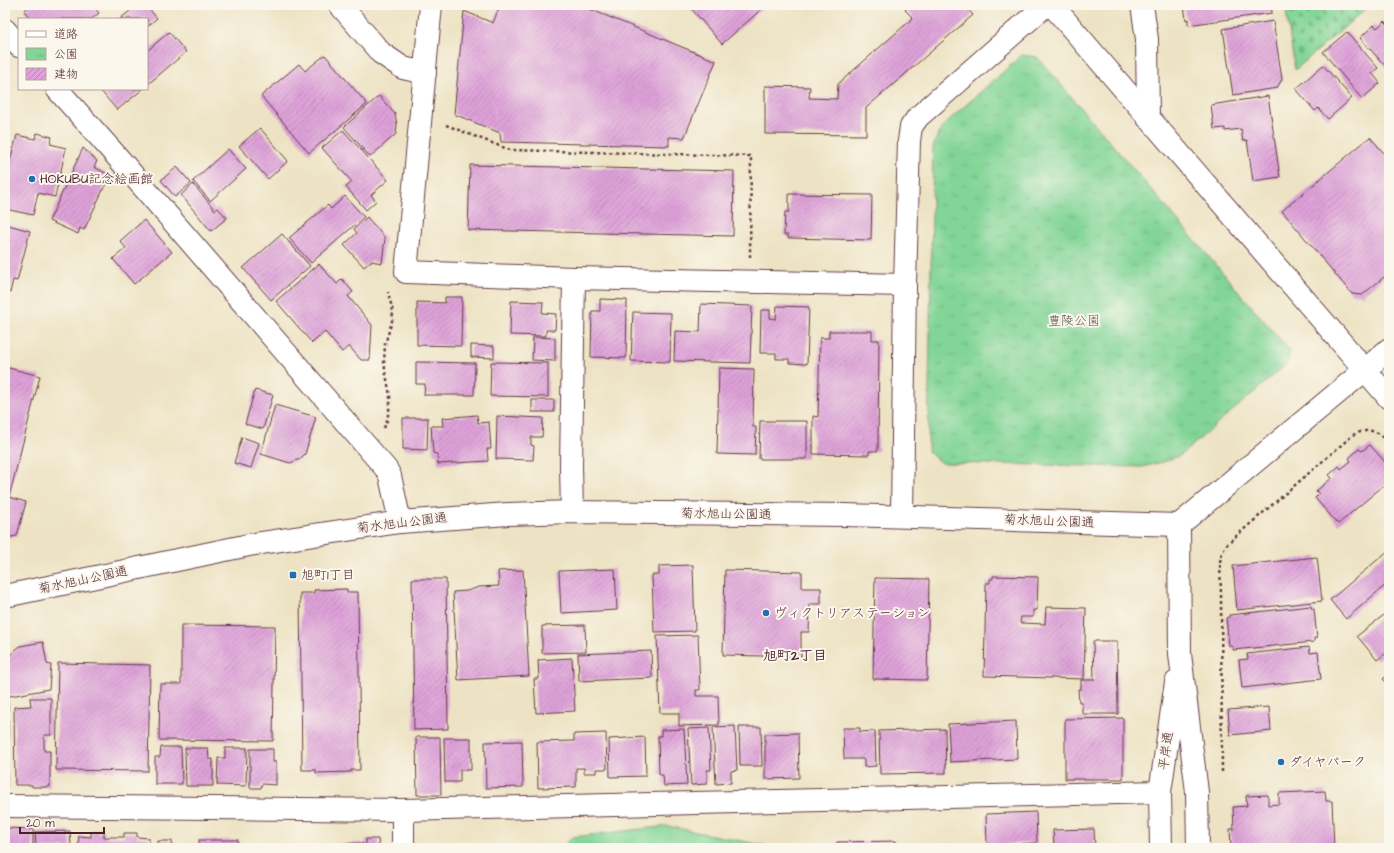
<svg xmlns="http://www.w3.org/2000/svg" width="1394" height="853" font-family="'Architects Daughter','Klee One',sans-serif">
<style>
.cemetery{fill:url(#cemetery-stones);stroke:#667a61}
.park{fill:url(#park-tufts);stroke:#667a61}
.garden{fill:#82d597;stroke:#667a61}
.building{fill:url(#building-hatch)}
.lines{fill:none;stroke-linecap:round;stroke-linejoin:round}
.minor-casing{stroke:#623c42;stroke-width:24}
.highway-casing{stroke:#623c42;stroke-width:24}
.path{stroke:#623c42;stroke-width:2.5;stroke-dasharray:3 3;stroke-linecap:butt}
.minor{stroke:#fff;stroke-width:22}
.highway{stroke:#fff;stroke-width:22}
.poi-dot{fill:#1f6fb2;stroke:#fbf7ec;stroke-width:1.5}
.labels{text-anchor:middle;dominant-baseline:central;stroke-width:4;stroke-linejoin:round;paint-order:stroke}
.poi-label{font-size:13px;fill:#4a1f2b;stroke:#fbf7ec;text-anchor:start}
.park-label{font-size:13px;fill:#5b564b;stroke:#fbf7ec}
.street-label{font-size:13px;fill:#4a1f2b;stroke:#fbf7ec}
.neighbourhood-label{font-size:14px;font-weight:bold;fill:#4a1f2b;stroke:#fbf7ec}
</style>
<defs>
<pattern id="cemetery-stones" width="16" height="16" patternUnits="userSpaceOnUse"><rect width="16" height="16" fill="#82d597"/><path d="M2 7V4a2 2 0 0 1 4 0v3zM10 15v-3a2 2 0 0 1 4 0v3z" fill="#72b682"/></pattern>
<pattern id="park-tufts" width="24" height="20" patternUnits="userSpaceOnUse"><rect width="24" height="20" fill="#82d597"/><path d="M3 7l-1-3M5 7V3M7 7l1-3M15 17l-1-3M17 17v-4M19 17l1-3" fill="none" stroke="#72b682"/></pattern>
<pattern id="building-hatch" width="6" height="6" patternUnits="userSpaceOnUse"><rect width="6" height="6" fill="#dea2d9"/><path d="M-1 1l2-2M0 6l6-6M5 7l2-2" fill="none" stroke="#b683b0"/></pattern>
</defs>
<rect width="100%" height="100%" fill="#fbf7ec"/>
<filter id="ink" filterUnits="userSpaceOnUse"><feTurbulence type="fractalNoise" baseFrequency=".025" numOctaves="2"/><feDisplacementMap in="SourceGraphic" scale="8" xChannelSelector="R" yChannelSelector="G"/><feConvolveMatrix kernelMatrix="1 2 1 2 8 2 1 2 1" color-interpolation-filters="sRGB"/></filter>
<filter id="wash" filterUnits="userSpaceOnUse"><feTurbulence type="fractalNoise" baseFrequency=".012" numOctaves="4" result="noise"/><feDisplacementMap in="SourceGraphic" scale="16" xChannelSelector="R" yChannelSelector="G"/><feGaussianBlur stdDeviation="0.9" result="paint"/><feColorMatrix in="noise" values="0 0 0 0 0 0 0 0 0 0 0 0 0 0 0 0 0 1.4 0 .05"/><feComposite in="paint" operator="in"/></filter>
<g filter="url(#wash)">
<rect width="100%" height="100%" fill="#ede3c4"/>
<!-- cemetery -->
<path class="cemetery" d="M 1285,5 L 1370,5 L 1295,70 Z"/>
<!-- park -->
<path class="park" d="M 1022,55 L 1037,57 L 1289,350 L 1288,363 L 1181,455 L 1163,462 L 1142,467 L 941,463 L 928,451 L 933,148 L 938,134 L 947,122 Z"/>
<!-- garden -->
<path class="garden" d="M 667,826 L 777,848 L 561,848 L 573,837 Z"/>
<g id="blocks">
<!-- building -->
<g class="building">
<path d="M 30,5 L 92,5 L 99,13 L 92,19 L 31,19 L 24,11 Z"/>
<path d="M 137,5 L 145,5 L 157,18 L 147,27 L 147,19 L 120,19 Z"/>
<path d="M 500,5 L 580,5 L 716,61 L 684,138 L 669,137 L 669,146 L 501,142 L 500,133 L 454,114 L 464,11 L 493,23 Z"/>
<path d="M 688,5 L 766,5 L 722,44 Z"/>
<path d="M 910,5 L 964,5 L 973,15 L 866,108 L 866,135 L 765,134 L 765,86 L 810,87 L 809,98 L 837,99 L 838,84 L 913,18 L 905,10 Z"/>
<path d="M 1184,5 L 1271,5 L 1272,13 L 1188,25 L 1188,19 L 1186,20 Z"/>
<path d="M 1273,21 L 1282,79 L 1277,88 L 1233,95 L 1223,29 Z"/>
<path d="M 1385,21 L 1389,25 L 1389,70 L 1360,38 L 1374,25 L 1377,28 Z"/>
<path d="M 169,32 L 186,52 L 147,85 L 147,51 Z"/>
<path d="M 1347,32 L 1378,68 L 1372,73 L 1380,83 L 1362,99 L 1323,52 Z"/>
<path d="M 325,55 L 367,104 L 309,153 L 261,96 L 299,64 L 305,71 Z"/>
<path d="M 1323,65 L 1352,98 L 1328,119 L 1318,108 L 1315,111 L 1296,89 Z"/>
<path d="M 102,89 L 143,89 L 117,110 L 100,90 Z"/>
<path d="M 379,96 L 395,114 L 397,125 L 396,134 L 370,157 L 344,127 Z"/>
<path d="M 1268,96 L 1280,177 L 1253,181 L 1247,140 L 1243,141 L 1241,129 L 1225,131 L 1225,128 L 1214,129 L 1211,105 Z"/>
<path d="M 260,128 L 288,161 L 268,179 L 239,146 Z"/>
<path d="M 343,130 L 388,180 L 371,195 L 376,201 L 366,210 L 346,187 L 352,182 L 322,148 Z"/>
<path d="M 37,133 L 52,137 L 50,144 L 66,148 L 55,197 L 38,193 L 33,215 L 5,209 L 5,164 L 9,165 L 17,135 L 35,139 Z"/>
<path d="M 1370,137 L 1389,159 L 1389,273 L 1362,295 L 1352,294 L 1282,211 Z"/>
<path d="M 83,148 L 97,161 L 94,167 L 110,175 L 84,230 L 80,228 L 78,234 L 49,221 Z"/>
<path d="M 228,149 L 246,169 L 210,201 L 193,181 Z"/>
<path d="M 470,165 L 734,171 L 733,236 L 468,230 Z"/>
<path d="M 177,167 L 191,183 L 175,197 L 161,180 Z"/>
<path d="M 193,184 L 215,210 L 218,208 L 227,218 L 211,231 L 181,195 Z"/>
<path d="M 789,194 L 872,195 L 871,240 L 788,238 L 788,235 L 784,235 L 785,212 L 789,212 Z"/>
<path d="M 345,196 L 364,217 L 311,263 L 289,238 L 328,205 L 331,209 Z"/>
<path d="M 367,217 L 385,238 L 382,263 L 371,261 L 364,267 L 344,245 L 357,233 L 354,229 Z"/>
<path d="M 144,220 L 172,252 L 134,284 L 113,259 L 126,248 L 120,241 Z"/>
<path d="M 5,224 L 30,231 L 17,281 L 13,280 L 10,293 L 5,292 Z"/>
<path d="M 282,234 L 310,266 L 271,300 L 243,268 Z"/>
<path d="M 319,264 L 337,284 L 342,279 L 353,292 L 348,296 L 372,325 L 370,360 L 361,360 L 349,346 L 342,352 L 325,332 L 312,343 L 276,301 Z"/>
<path d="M 445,297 L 462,297 L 461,346 L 417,345 L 417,302 L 445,303 Z"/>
<path d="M 600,299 L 627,300 L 626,358 L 591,357 L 592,311 L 600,311 Z"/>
<path d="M 511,301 L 543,302 L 542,313 L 556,314 L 555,330 L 546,330 L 546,336 L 510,335 Z"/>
<path d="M 701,304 L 752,306 L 750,363 L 674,361 L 675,331 L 700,332 Z"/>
<path d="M 777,306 L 809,307 L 807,364 L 789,363 L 789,359 L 776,359 L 776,353 L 760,353 L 761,310 L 770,310 L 770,318 L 776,319 Z"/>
<path d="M 633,312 L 671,313 L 670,362 L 631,361 Z"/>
<path d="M 829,331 L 872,331 L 872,340 L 879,340 L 878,451 L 869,451 L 869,455 L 813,454 L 813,416 L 818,417 L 820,338 L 829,338 Z"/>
<path d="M 533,337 L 555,338 L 555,361 L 532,360 Z"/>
<path d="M 471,345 L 494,346 L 494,358 L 471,357 Z"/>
<path d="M 416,362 L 475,363 L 474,395 L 424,395 L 425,384 L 416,384 Z"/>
<path d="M 491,362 L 548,363 L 548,397 L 490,396 Z"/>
<path d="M 5,367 L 40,376 L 9,497 L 26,502 L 17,536 L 5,538 Z"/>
<path d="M 719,368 L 754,369 L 753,427 L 756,427 L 755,455 L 717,454 Z"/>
<path d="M 255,390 L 273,395 L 263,429 L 245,424 Z"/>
<rect x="532" y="400" width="22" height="12"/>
<path d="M 275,405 L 316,417 L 305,454 L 300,459 L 290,463 L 261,454 Z"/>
<path d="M 477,415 L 478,423 L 489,422 L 491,449 L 487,449 L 488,461 L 438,464 L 437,454 L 433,453 L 431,426 L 443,426 L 442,418 Z"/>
<path d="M 497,416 L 543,418 L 542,437 L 531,437 L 531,445 L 534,446 L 533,460 L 496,459 Z"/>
<path d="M 403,418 L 428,418 L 427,450 L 403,449 Z"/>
<path d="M 760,421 L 807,421 L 807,459 L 759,459 Z"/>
<path d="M 242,437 L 259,443 L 251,468 L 234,463 Z"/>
<path d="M 1370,445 L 1386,463 L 1389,461 L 1389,481 L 1338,524 L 1315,498 L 1319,494 L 1316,491 L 1332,478 L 1329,475 L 1339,466 L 1341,469 L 1351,461 L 1349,458 L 1359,449 L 1362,451 Z"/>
<path d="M 1389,550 L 1389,582 L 1346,619 L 1330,600 Z"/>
<path d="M 1317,557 L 1322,601 L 1237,610 L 1233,566 Z"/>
<path d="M 693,565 L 695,631 L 654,632 L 652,575 L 659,575 L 659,566 Z"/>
<path d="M 615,569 L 617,610 L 561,613 L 559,571 Z"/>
<path d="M 523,570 L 529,676 L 458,680 L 453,592 L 467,591 L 479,587 L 499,586 L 498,571 Z"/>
<path d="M 725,570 L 802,572 L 802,588 L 821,588 L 821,604 L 810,604 L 809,632 L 801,632 L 801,657 L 723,655 Z"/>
<path d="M 993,576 L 1038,577 L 1037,610 L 1033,610 L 1033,617 L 1021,617 L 1020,623 L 1045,624 L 1046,607 L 1086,608 L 1084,679 L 984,676 L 986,583 L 990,583 L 990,579 L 993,579 Z"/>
<path d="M 875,578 L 929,579 L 927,680 L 873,679 Z"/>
<path d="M 412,579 L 446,579 L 448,729 L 414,730 Z"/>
<path d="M 347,589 L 347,592 L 358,592 L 360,770 L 351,770 L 351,772 L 316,773 L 316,770 L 302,770 L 300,593 L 314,593 L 314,590 Z"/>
<path d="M 1311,606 L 1312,609 L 1314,609 L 1317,638 L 1314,638 L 1314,642 L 1233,650 L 1233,646 L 1229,646 L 1226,618 L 1229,617 L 1229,615 Z"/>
<path d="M 1389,611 L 1389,651 L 1377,660 L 1357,636 Z"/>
<path d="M 181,625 L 275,626 L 273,741 L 159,740 L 160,684 L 181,684 Z"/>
<path d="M 585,625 L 586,652 L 542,653 L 542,626 Z"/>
<path d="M 698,635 L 700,690 L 696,690 L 696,696 L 718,696 L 719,725 L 679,726 L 679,713 L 660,713 L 657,636 Z"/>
<path d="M 1093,641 L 1117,641 L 1118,714 L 1082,714 L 1082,702 L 1079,702 L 1078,689 L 1081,689 L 1081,680 L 1094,680 Z"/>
<path d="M 43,642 L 47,664 L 51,665 L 49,689 L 5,697 L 5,659 L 20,646 Z"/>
<path d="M 1309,647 L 1310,653 L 1318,652 L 1321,679 L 1242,688 L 1239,660 L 1248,659 L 1247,654 Z"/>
<path d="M 651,651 L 652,678 L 579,681 L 578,654 Z"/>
<path d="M 572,658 L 575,711 L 536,713 L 534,679 L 539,679 L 538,660 Z"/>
<path d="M 58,663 L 150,665 L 148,771 L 56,770 Z"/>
<path d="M 1389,674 L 1389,685 L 1383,679 Z"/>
<path d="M 30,698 L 51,698 L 51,735 L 44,735 L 44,751 L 50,751 L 50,787 L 32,787 L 32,785 L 15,785 L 14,707 L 31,706 Z"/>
<rect x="5" y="702" width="3" height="37"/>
<path d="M 1269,707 L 1271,731 L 1230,735 L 1228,710 Z"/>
<path d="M 1123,718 L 1123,779 L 1065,779 L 1065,719 Z"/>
<path d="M 1016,721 L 1017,759 L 950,762 L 948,724 Z"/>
<path d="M 735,726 L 737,770 L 731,771 L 731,783 L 716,784 L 713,727 Z"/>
<path d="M 739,727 L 761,727 L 762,766 L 740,766 Z"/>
<path d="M 709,728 L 711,770 L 707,770 L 707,784 L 691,785 L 688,729 Z"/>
<path d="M 843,728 L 860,728 L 860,732 L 875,731 L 876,766 L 864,767 L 864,759 L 844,759 Z"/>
<path d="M 684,729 L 687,785 L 664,786 L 663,775 L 659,775 L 658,736 L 661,736 L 661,730 Z"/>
<path d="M 945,729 L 946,773 L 880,774 L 879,731 Z"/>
<path d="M 606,733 L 607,769 L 596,769 L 596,773 L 584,773 L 584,768 L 576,768 L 576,787 L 538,788 L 537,742 L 574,741 L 574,734 Z"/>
<path d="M 798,733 L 799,778 L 765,779 L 765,734 Z"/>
<path d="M 416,737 L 440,737 L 441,795 L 417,795 Z"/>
<path d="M 645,737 L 646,776 L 610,777 L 609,739 Z"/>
<path d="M 444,738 L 471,738 L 471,770 L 460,770 L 460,782 L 445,782 Z"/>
<path d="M 522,741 L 523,787 L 486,788 L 485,742 Z"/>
<path d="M 161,747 L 181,747 L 182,784 L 155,784 L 155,757 L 160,757 Z"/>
<path d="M 185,748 L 208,748 L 209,759 L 213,759 L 213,786 L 186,786 Z"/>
<path d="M 225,748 L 247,748 L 246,786 L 217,785 L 218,758 L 225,758 Z"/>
<path d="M 250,749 L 273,749 L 273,762 L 276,762 L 276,785 L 262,784 L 261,788 L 250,788 Z"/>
<rect x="5" y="751" width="2" height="36"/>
<path d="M 1325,791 L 1326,801 L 1332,801 L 1334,848 L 1231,848 L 1230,829 L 1234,829 L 1233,807 L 1247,806 L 1246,796 L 1268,795 L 1268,805 L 1279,804 L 1279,793 Z"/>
<path d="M 1036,812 L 1037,843 L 987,845 L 986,814 Z"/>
<path d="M 5,828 L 33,829 L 33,848 L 5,848 Z"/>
<path d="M 1094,829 L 1095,848 L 1054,848 L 1053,830 Z"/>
<path d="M 70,831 L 71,848 L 36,848 L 35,832 Z"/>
<path d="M 91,832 L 104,832 L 104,837 L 124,837 L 124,833 L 137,833 L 137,837 L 149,838 L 149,845 L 158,846 L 158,841 L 172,841 L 172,846 L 188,846 L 187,848 L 78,848 L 79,836 L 91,837 Z"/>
<path d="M 366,839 L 378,839 L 379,848 L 366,848 Z"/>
<rect x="199" y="840" width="39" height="8"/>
<path d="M 896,841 L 896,848 L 837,848 L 837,842 Z"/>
<path d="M 363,843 L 363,848 L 322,848 L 322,845 Z"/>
</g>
</g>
</g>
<g filter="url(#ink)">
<use href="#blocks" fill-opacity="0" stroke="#623c42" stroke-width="1"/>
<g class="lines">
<!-- minor casing -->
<g class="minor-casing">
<g id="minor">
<path d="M 340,5 L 381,53 L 403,68 L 425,73"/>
<path d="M 431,5 L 406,272 L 574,278 L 905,285"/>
<path d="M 1052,5 L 1389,398"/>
<path d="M 1142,5 L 1147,39 L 1148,118"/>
<path d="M 5,30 L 19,46"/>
<path d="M 57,89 L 120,160 L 387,470 L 390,476 L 400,522"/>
<path d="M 572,512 L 571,466 L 574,278"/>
<path d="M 902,516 L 905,285 L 909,141 L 911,127 L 918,117 L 1046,5"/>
<path d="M 5,596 L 249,545 L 400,522 L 508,514 L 572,512 L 845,515 L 1179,525"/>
<path d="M 5,806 L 403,810 L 403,848"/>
<path d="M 403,810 L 1160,792"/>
</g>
</g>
<!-- highway casing -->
<g class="highway-casing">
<g id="highway">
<path d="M 1161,848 L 1160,792 L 1176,682"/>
<path d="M 1198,848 L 1197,792 L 1180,654 L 1179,525 L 1365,370 L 1389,349"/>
</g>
</g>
<!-- path -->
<g class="path">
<path d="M 446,125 L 510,150 L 751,156 L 750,257"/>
<path d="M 384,428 L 387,420 L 390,405 L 390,396 L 384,363 L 385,344 L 392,321 L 393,312 L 388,292"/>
<path d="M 1222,772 L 1221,594 L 1220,562 L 1222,552 L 1228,543 L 1353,435 C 1360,431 1371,429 1378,433 C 1382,436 1386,442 1389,446"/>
</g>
<!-- minor -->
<use href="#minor" class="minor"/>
<!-- highway -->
<use href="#highway" class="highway"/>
</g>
</g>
<!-- markers -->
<g class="poi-dot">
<circle cx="32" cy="179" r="4"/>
<rect x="289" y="571" width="8" height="8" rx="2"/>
<circle cx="766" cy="613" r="4"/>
<circle cx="1281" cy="762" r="4"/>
</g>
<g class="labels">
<!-- poi labels -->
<g class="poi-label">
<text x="40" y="179">HOKUBU記念絵画館</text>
<text x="301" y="575">旭町1丁目</text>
<text x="774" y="613">ヴィクトリアステーション</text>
<text x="1289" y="762">ダイヤパーク</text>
</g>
<!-- park labels -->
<g class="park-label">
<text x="1074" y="321">豊陵公園</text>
</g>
<!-- street labels -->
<g class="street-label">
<text transform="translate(726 514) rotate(1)">菊水旭山公園通</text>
<text transform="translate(1049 521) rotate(2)">菊水旭山公園通</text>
<text transform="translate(402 523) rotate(-7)">菊水旭山公園通</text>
<text transform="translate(83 580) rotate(-12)">菊水旭山公園通</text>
<text transform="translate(1166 751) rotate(-82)">平岸通</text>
</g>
<!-- neighbourhood labels -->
<g class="neighbourhood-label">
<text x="795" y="656">旭町2丁目</text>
</g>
</g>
<!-- margin -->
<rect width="1394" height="853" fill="none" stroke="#fbf7ec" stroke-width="20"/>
<!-- legend -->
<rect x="18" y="18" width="130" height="72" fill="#fbf7ec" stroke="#b4a19f"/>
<rect x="26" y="31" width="20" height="6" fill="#ffffff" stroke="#b4a19f"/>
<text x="54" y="38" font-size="12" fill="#4a1f2b">道路</text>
<rect x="26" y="48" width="20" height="12" fill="url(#park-tufts)" stroke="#b4a19f"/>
<text x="54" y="58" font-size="12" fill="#4a1f2b">公園</text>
<rect x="26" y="68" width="20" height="12" fill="url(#building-hatch)" stroke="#b4a19f"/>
<text x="54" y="78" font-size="12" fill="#4a1f2b">建物</text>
<!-- scale -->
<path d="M20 827v6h84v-6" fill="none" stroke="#4a1f2b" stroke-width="2"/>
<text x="26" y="827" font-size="12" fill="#4a1f2b" stroke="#fbf7ec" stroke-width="3" paint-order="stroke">20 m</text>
</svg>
